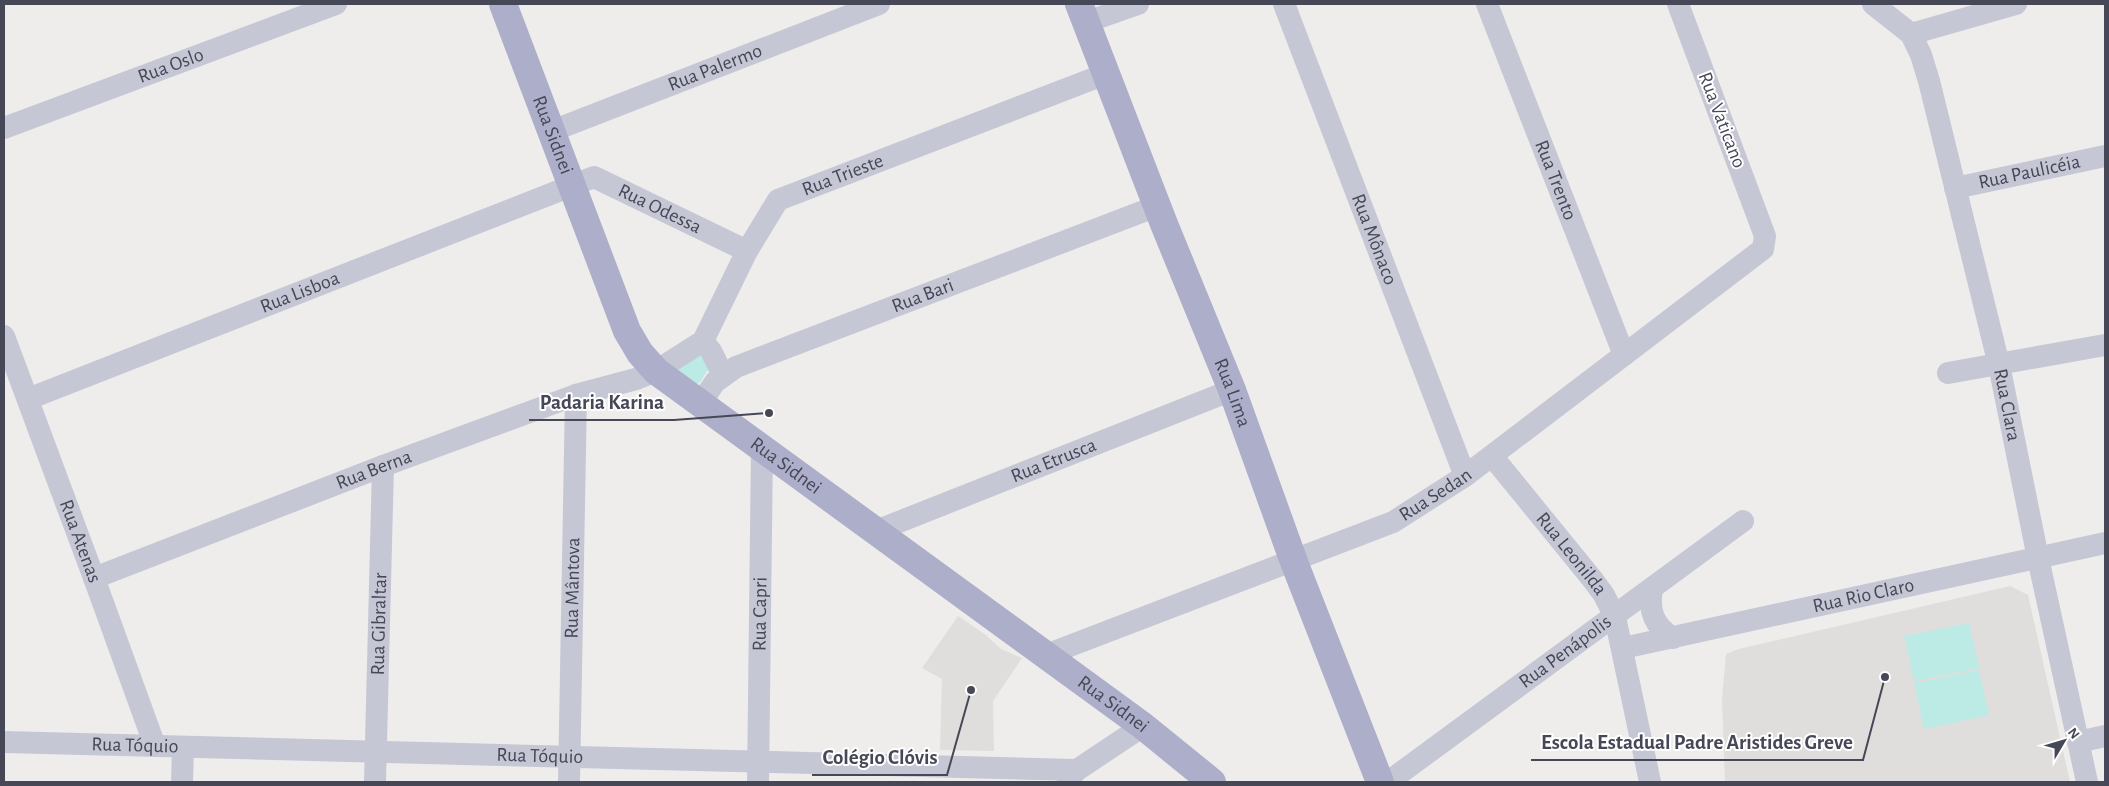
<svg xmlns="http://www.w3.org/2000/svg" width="2109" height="786" font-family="'Alegreya Sans',sans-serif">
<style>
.education{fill:#dfdedd}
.grass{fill:#bceae4}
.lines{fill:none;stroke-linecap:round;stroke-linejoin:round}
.minor{stroke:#c6c7d5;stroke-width:22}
.major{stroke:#adaec9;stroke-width:28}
.labels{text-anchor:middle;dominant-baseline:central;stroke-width:4;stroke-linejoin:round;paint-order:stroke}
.street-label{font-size:20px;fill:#464757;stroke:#fff}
.leader{fill:none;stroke:#464757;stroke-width:2}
.callout-dot{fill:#464757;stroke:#fff;stroke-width:2}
.callout-label{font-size:21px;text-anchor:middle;font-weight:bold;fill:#464757;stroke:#fff;stroke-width:4;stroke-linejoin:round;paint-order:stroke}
</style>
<rect width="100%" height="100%" fill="#eeedec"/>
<!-- education -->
<g class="education">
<path d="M 2010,586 L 2028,595 L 2070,782 L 1725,782 L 1722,699 L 1726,654 L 1739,649 Z"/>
<path d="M 958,616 L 986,635 L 1001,649 L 1022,658 L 993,701 L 994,751 L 940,750 L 942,679 L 922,668 Z"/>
</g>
<!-- grass -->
<g class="grass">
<path d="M 698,353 L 710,367 L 700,382 L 697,384 L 679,371 L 679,367 Z"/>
<path d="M 1969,623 L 1979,668 L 1914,681 L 1904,636 Z"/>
<path d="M 1979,670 L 1989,715 L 1924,729 L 1914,683 Z"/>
</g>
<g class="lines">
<!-- minor -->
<g class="minor">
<path id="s1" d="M 1284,4 L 1465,476"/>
<path id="s2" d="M 1487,4 L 1624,355"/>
<path id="s3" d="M 1873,4 L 1911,34 L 1921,55 L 1929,81 L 1999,365 L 2038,558 L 2087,782"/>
<path d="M 1087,22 L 1138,4"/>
<path d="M 1911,34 L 2016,4"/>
<path id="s4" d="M 4,128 L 336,4"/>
<path id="s5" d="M 552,131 L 879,4"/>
<path id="s6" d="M 1955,188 L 2105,156"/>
<path id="s7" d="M 4,336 L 94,578 L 155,746"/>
<path d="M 703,341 L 711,351 L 723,375"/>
<path d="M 1948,373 L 2105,345"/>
<path id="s8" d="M 28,399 L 594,177 L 747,251"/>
<path id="s9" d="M 701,403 L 715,382 L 736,367 L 1157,206"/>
<path id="s10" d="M 1492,456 L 1593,580 L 1604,595 L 1615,617 L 1650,782"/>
<path id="s11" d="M 876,531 L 1232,390"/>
<path id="s12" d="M 94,578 L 383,466 L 576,395 L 636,379 L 656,371 L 703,341 L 747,251 L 778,200 L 1108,73"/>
<path d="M 1652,589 C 1648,611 1654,626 1673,638"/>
<path id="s13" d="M 1623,648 L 2105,543"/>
<path id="s14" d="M 1046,655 L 1393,522 L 1465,476 L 1763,249 L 1765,236 L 1678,4"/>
<path id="s15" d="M 4,742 L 1077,770"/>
<path d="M 2078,742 L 2105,736"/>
<path d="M 1068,780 L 1077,770 L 1143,726"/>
<path d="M 182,782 L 183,747"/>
<path id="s16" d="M 375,782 L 383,466"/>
<path id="s17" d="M 569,782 L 576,395"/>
<path id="s18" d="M 758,782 L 762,447"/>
<path id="s19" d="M 1388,782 L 1743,521"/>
</g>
<!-- major -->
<g class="major">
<path id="s20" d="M 503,4 L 627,331 L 640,353 L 656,371 L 1143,726 L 1212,782"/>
<path id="s21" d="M 1079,4 L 1164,224 L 1232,390 L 1294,562 L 1380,782"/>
</g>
</g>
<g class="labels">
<!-- street labels -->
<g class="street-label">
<text stroke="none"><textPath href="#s4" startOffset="178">Rua Oslo</textPath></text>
<text stroke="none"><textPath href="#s5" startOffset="175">Rua Palermo</textPath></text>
<text transform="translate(1722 120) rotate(69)">Rua Vaticano</text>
<text stroke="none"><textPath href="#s20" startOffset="140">Rua Sidnei</textPath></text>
<text stroke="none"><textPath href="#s6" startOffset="76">Rua Paulicéia</textPath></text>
<text stroke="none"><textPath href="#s12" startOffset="884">Rua Trieste</textPath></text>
<text stroke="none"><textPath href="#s2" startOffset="189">Rua Trento</textPath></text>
<text stroke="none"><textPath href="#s8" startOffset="681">Rua Odessa</textPath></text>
<text stroke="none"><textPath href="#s1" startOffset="252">Rua Mônaco</textPath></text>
<text stroke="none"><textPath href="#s8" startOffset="292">Rua Lisboa</textPath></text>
<text stroke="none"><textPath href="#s9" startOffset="251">Rua Bari</textPath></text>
<text stroke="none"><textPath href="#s21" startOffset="418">Rua Lima</textPath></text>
<text stroke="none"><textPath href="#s3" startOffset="432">Rua Clara</textPath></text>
<text stroke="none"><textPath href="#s11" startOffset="191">Rua Etrusca</textPath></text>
<text stroke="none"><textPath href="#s20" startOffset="560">Rua Sidnei</textPath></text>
<text stroke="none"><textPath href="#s12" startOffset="300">Rua Berna</textPath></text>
<text stroke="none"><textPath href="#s14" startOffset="422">Rua Sedan</textPath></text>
<text stroke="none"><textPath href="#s7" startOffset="219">Rua Atenas</textPath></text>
<text stroke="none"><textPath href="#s10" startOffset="126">Rua Leonilda</textPath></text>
<text stroke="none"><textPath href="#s17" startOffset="194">Rua Mântova</textPath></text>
<text stroke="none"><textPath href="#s13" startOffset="246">Rua Rio Claro</textPath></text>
<text stroke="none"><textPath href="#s18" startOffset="168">Rua Capri</textPath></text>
<text stroke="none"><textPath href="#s16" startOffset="158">Rua Gibraltar</textPath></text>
<text stroke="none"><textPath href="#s19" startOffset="220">Rua Penápolis</textPath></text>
<text stroke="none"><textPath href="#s20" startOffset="965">Rua Sidnei</textPath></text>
<text stroke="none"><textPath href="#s15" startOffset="131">Rua Tóquio</textPath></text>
<text stroke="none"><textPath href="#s15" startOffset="536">Rua Tóquio</textPath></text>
</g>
</g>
<!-- callouts -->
<path class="leader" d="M769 413L674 420H529M1885 677L1863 760H1531M971 690L947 775H812"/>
<g class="callout-dot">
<circle cx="769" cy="413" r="5"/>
<circle cx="1885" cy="677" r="5"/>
<circle cx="971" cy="690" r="5"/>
</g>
<g class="callout-label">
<text x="602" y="409">Padaria Karina</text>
<text x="1697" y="749">Escola Estadual Padre Aristides Greve</text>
<text x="880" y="764">Colégio Clóvis</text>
</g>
<!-- border -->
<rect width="2109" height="786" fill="none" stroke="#464757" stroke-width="10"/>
<!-- north arrow -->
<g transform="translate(2064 741) rotate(52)" stroke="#ffffff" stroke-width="4" paint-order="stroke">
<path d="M0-4L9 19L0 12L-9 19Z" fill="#464757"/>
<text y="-8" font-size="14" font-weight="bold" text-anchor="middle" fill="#464757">N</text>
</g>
</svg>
